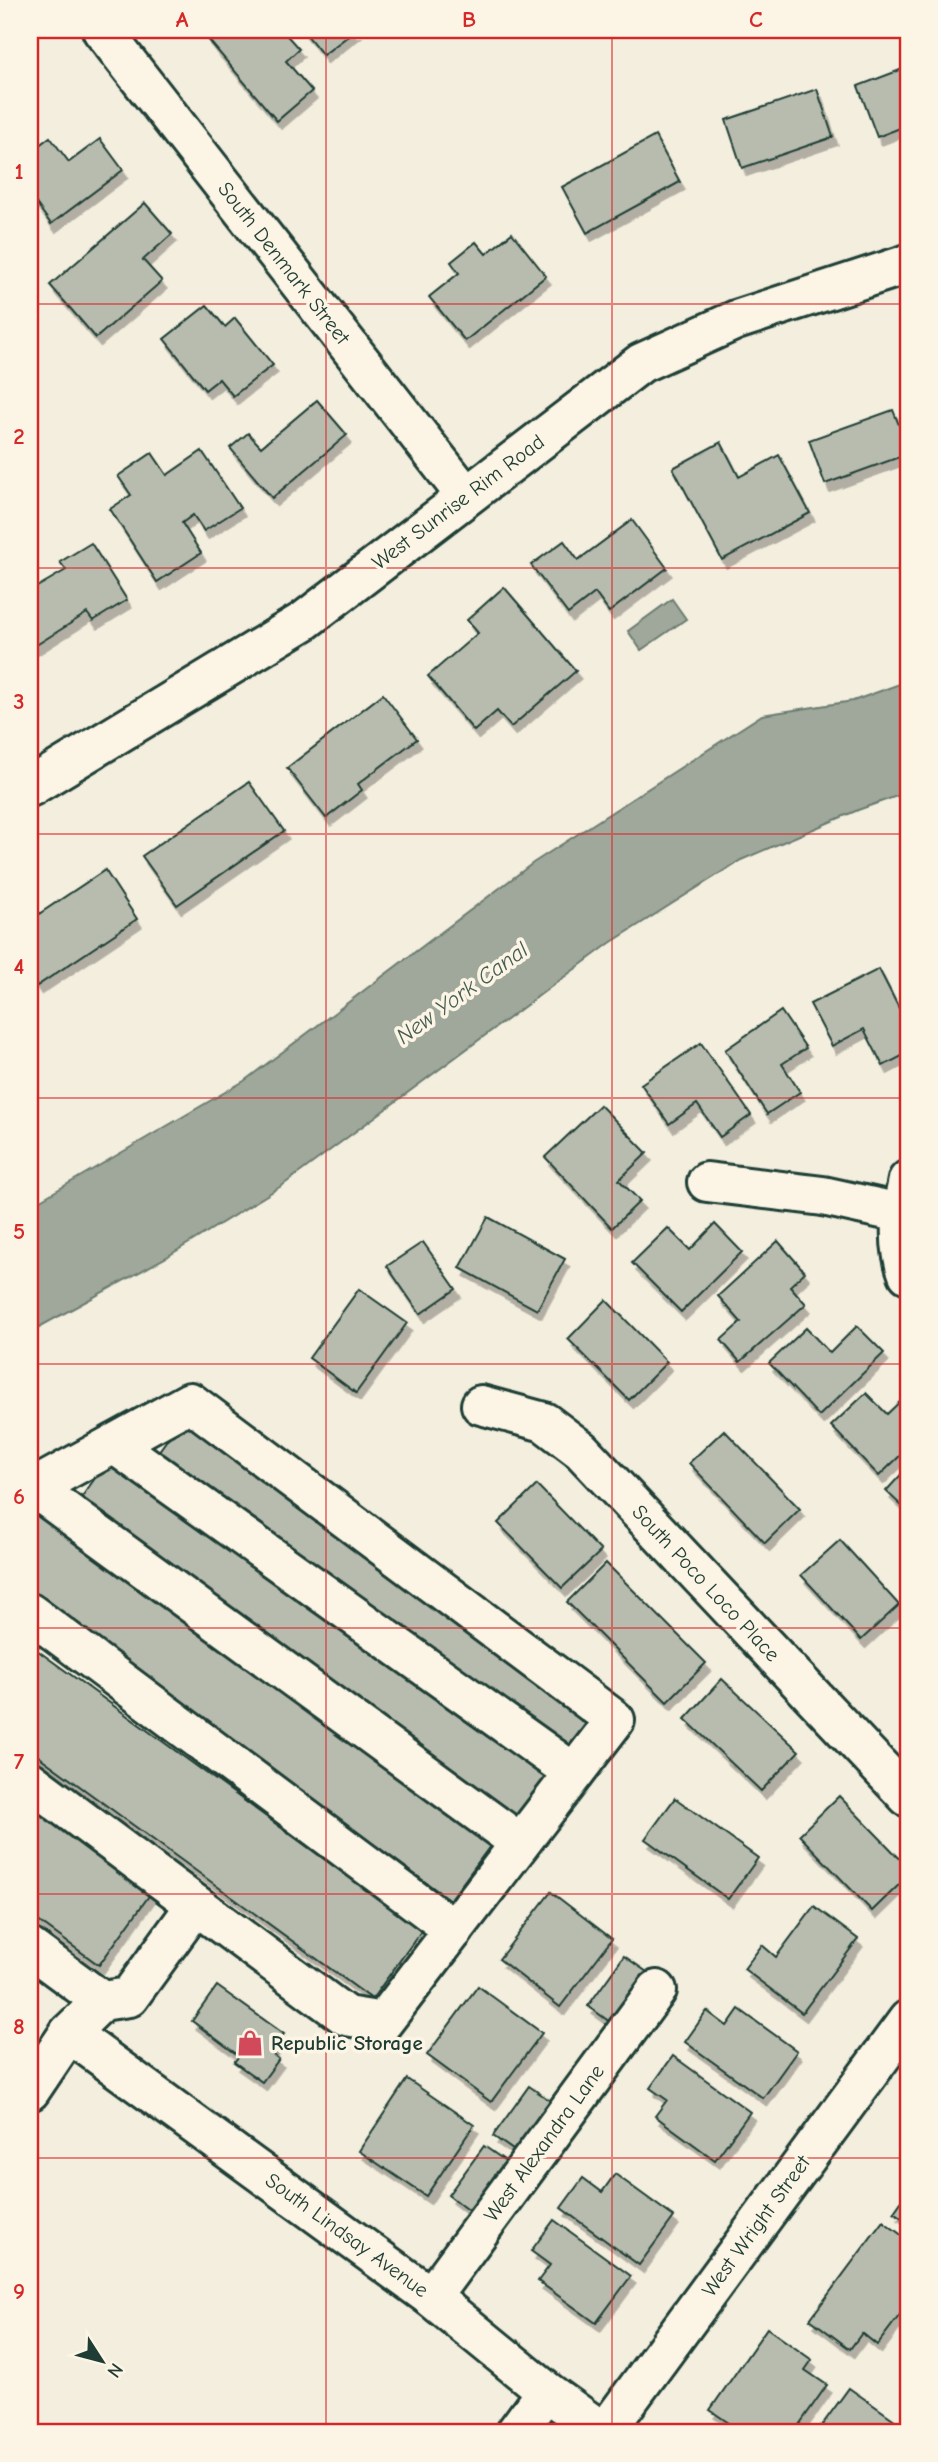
<svg xmlns="http://www.w3.org/2000/svg" width="938" height="2462" font-family="'Comic Neue',sans-serif">
<style>
.water{fill:#a0a89b;stroke:#6c7d72;stroke-width:2}
.building{fill:#b8bcae;stroke:#1f3d34;stroke-width:2;filter:url(#shadow)}
.lines{fill:none;stroke-linecap:round;stroke-linejoin:round}
.minor-casing{stroke:#1f3d34;stroke-width:44}
.minor{stroke:#fcf5e5;stroke-width:38}
.grid{fill:none;stroke:#d62828;stroke-width:2;stroke-opacity:0.55}
.labels{text-anchor:middle;dominant-baseline:central;stroke-width:7;stroke-linejoin:round;paint-order:stroke}
.street-label{font-size:21px;fill:#1f3d34;stroke:#fcf5e5}
.poi-label{font-size:21px;font-weight:bold;fill:#1f3d34;stroke:#fcf5e5;text-anchor:start}
.water-label{font-size:23px;font-style:italic;fill:#465d53;stroke:#fcf5e5}
.neatline{fill:none;stroke:#d62828;stroke-width:2.5}
.grid-label{font-size:23px;text-anchor:middle;font-weight:bold;fill:#d62828}
</style>
<defs>
<filter id="shadow"><feDropShadow dx="4.5" dy="8" stdDeviation="0" flood-color="#0004"/></filter>
</defs>
<rect width="100%" height="100%" fill="#f3eede"/>
<filter id="ink" filterUnits="userSpaceOnUse"><feTurbulence type="fractalNoise" baseFrequency=".0143" numOctaves="2"/><feDisplacementMap in="SourceGraphic" scale="14" xChannelSelector="R" yChannelSelector="G"/><feConvolveMatrix kernelMatrix="1 2 1 2 8 2 1 2 1" color-interpolation-filters="sRGB"/></filter>
<g filter="url(#ink)">
<!-- water -->
<g class="water">
<path d="M 672,599 L 686,619 L 641,650 L 628,631 Z"/>
<path d="M 908,681 L 908,792 L 858,810 L 741,860 L 610,943 L 283,1185 L 165,1258 L 30,1332 L 30,1206 L 244,1081 L 533,863 L 762,715 L 853,701 Z"/>
</g>
<!-- building -->
<g class="building">
<path d="M 215,30 L 264,30 L 268,34 L 273,30 L 282,30 L 299,49 L 286,61 L 312,91 L 277,121 L 206,37 Z"/>
<path d="M 303,30 L 356,30 L 323,55 Z"/>
<path d="M 908,67 L 908,125 L 877,137 L 858,86 Z"/>
<path d="M 817,89 L 833,137 L 742,168 L 726,120 Z"/>
<path d="M 655,136 L 680,182 L 587,233 L 562,187 Z"/>
<path d="M 50,137 L 69,162 L 100,139 L 123,170 L 51,224 L 30,195 L 30,152 Z"/>
<path d="M 145,203 L 172,234 L 143,260 L 162,281 L 96,338 L 50,285 Z"/>
<path d="M 512,233 L 546,276 L 465,341 L 429,297 L 459,273 L 451,262 L 476,242 L 486,254 Z"/>
<path d="M 207,305 L 225,327 L 235,318 L 273,365 L 233,396 L 219,379 L 205,390 L 164,339 Z"/>
<path d="M 317,400 L 347,435 L 272,498 L 230,448 L 248,433 L 261,447 Z"/>
<path d="M 893,410 L 899,425 L 908,422 L 908,475 L 902,456 L 825,484 L 809,440 Z"/>
<path d="M 721,442 L 739,477 L 779,455 L 810,513 L 722,560 L 673,468 Z"/>
<path d="M 202,451 L 240,508 L 204,531 L 193,515 L 182,523 L 201,553 L 157,582 L 110,509 L 131,495 L 118,476 L 152,453 L 167,475 Z"/>
<path d="M 632,520 L 667,568 L 609,612 L 595,593 L 568,614 L 531,565 L 564,541 L 578,560 Z"/>
<path d="M 91,543 L 127,600 L 93,621 L 87,613 L 30,649 L 30,591 L 66,570 L 60,562 Z"/>
<path d="M 504,587 L 576,671 L 511,727 L 497,711 L 474,731 L 428,676 L 478,633 L 467,620 Z"/>
<path d="M 383,694 L 417,739 L 358,784 L 362,790 L 326,818 L 287,768 Z"/>
<path d="M 249,782 L 284,831 L 177,905 L 142,856 Z"/>
<path d="M 105,870 L 137,919 L 37,986 L 30,975 L 30,920 Z"/>
<path d="M 879,969 L 908,1026 L 908,1053 L 883,1066 L 864,1029 L 832,1046 L 810,1004 Z"/>
<path d="M 781,1011 L 806,1048 L 782,1064 L 800,1092 L 767,1114 L 725,1050 Z"/>
<path d="M 701,1043 L 751,1115 L 720,1137 L 697,1104 L 669,1124 L 641,1084 Z"/>
<path d="M 600,1105 L 647,1153 L 619,1180 L 640,1201 L 612,1228 L 545,1157 Z"/>
<path d="M 488,1217 L 565,1259 L 537,1310 L 460,1268 Z"/>
<path d="M 715,1224 L 742,1252 L 681,1312 L 632,1263 L 668,1228 L 690,1250 Z"/>
<path d="M 778,1241 L 805,1272 L 790,1286 L 806,1304 L 740,1362 L 721,1340 L 741,1322 L 718,1296 Z"/>
<path d="M 423,1242 L 456,1289 L 420,1314 L 387,1266 Z"/>
<path d="M 359,1289 L 407,1323 L 356,1393 L 309,1358 Z"/>
<path d="M 606,1300 L 667,1362 L 629,1400 L 568,1339 Z"/>
<path d="M 857,1326 L 884,1353 L 819,1416 L 769,1363 L 806,1328 L 830,1353 Z"/>
<path d="M 866,1393 L 887,1414 L 908,1394 L 908,1448 L 879,1476 L 831,1426 Z"/>
<path d="M 182,1419 L 594,1719 L 568,1756 L 156,1455 Z"/>
<path d="M 724,1430 L 800,1509 L 765,1543 L 689,1463 Z"/>
<path d="M 110,1457 L 547,1777 L 518,1818 L 81,1498 Z"/>
<path d="M 908,1467 L 908,1512 L 886,1491 Z"/>
<path d="M 537,1485 L 601,1551 L 562,1588 L 498,1523 Z"/>
<path d="M 30,1505 L 493,1842 L 450,1900 L 30,1593 Z"/>
<path d="M 840,1540 L 899,1605 L 861,1640 L 801,1575 Z"/>
<path d="M 606,1563 L 706,1663 L 667,1702 L 567,1602 Z"/>
<path d="M 30,1645 L 422,1930 L 372,1999 L 30,1750 Z"/>
<path d="M 722,1679 L 799,1751 L 761,1791 L 685,1719 Z"/>
<path d="M 839,1796 L 908,1867 L 908,1876 L 872,1911 L 799,1835 Z"/>
<path d="M 675,1798 L 758,1858 L 728,1899 L 645,1839 Z"/>
<path d="M 30,1805 L 151,1893 L 99,1965 L 30,1915 Z"/>
<path d="M 551,1892 L 612,1939 L 560,2007 L 499,1959 Z"/>
<path d="M 814,1906 L 858,1939 L 802,2013 L 744,1969 L 762,1945 L 776,1957 Z"/>
<path d="M 624,1956 L 647,1972 L 610,2022 L 588,2006 Z"/>
<path d="M 217,1986 L 284,2034 L 270,2053 L 279,2059 L 262,2082 L 234,2062 L 239,2056 L 192,2021 Z"/>
<path d="M 478,1986 L 542,2033 L 491,2102 L 427,2055 Z"/>
<path d="M 739,2009 L 797,2051 L 763,2098 L 685,2042 L 707,2011 L 727,2026 Z"/>
<path d="M 673,2056 L 750,2112 L 715,2160 L 655,2116 L 667,2100 L 650,2088 Z"/>
<path d="M 407,2079 L 474,2125 L 426,2196 L 359,2151 Z"/>
<path d="M 529,2086 L 552,2102 L 516,2152 L 493,2136 Z"/>
<path d="M 484,2146 L 507,2162 L 470,2212 L 448,2195 Z"/>
<path d="M 615,2174 L 674,2217 L 639,2265 L 561,2208 L 583,2178 L 602,2192 Z"/>
<path d="M 908,2192 L 908,2223 L 894,2212 Z"/>
<path d="M 554,2220 L 631,2276 L 596,2323 L 538,2281 L 550,2265 L 531,2251 Z"/>
<path d="M 883,2221 L 908,2240 L 908,2304 L 877,2345 L 862,2333 L 850,2349 L 810,2319 Z"/>
<path d="M 767,2328 L 812,2360 L 805,2370 L 827,2385 L 794,2432 L 742,2432 L 710,2410 Z"/>
<path d="M 849,2388 L 896,2421 L 889,2431 L 891,2432 L 817,2432 Z"/>
</g>
<g class="lines">
<!-- minor casing -->
<g class="minor-casing">
<g id="minor">
<path d="M 102,30 L 466,496"/>
<path d="M 30,787 L 304,621 L 641,363 L 736,320 L 908,264"/>
<path d="M 908,1180 C 901,1212 896,1243 908,1274"/>
<path d="M 707,1182 L 823,1196 L 900,1213"/>
<path d="M 481,1405 L 544,1422 L 581,1450 L 908,1797"/>
<path d="M 114,1444 L 574,1773"/>
<path d="M 34,1488 L 520,1843"/>
<path d="M 30,1490 L 190,1402 L 615,1720 L 383,2022 L 346,2016 L 196,1905 L 129,1997 L 102,2001 L 69,2033"/>
<path d="M 30,1613 L 454,1930"/>
<path d="M 30,1781 L 196,1905"/>
<path d="M 30,1948 L 102,2001"/>
<path d="M 30,2091 L 69,2033 L 431,2297 L 546,2391 L 603,2432"/>
<path d="M 431,2297 L 657,1990"/>
<path d="M 516,2432 L 546,2391"/>
<path d="M 605,2432 L 908,2020"/>
</g>
</g>
<!-- minor -->
<use href="#minor" class="minor"/>
</g>
</g>
<!-- grid -->
<path class="grid" d="M 326,30 L 326,2432M 612,30 L 612,2432M 30,304 L 908,304M 30,568 L 908,568M 30,834 L 908,834M 30,1098 L 908,1098M 30,1364 L 908,1364M 30,1628 L 908,1628M 30,1894 L 908,1894M 30,2158 L 908,2158"/>
<!-- icons -->
<defs>
<g id="shop-bare" transform="scale(2.1)"><path d="M-5-2.5h2.3a2.7 3.5 0 0 1 5.4 0H5L5.5 6h-11ZM-1.5-2.5h3a1.5 2.3 0 0 0-3 0Z" fill="#d1495b" stroke="#fcf5e5" stroke-width="2.5" paint-order="stroke"/></g>
</defs>
<g fill-rule="evenodd">
<use href="#shop-bare" x="250" y="2043"/>
</g>
<g class="labels">
<!-- street labels -->
<g class="street-label">
<text transform="translate(284 263) rotate(52)">South Denmark Street</text>
<text transform="translate(458 502) rotate(-37)">West Sunrise Rim Road</text>
<text transform="translate(706 1583) rotate(47)">South Poco Loco Place</text>
<text transform="translate(544 2143) rotate(-54)">West Alexandra Lane</text>
<text transform="translate(756 2226) rotate(-54)">West Wright Street</text>
<text transform="translate(347 2235) rotate(36)">South Lindsay Avenue</text>
</g>
<!-- poi labels -->
<g class="poi-label">
<text x="271" y="2043">Republic Storage</text>
</g>
<!-- water labels -->
<g class="water-label">
<text transform="translate(462 993) rotate(-36)">New York Canal</text>
</g>
</g>
<!-- margin -->
<rect width="938" height="2462" fill="none" stroke="#fcf5e5" stroke-width="77"/>
<!-- north arrow -->
<g transform="translate(102 2361) rotate(126)" stroke="#fcf5e5" stroke-width="5" paint-order="stroke">
<path d="M0-5L12 26L0 18L-12 26Z" fill="#1f3d34"/>
<text y="-10" font-size="19" font-weight="bold" text-anchor="middle" fill="#1f3d34">N</text>
</g>
<rect x="38" y="38" width="862" height="2386" class="neatline"/>
<g class="grid-label">
<text x="182" y="27">A</text>
<text x="469" y="27">B</text>
<text x="756" y="27">C</text>
<text x="19" y="179">1</text>
<text x="19" y="444">2</text>
<text x="19" y="709">3</text>
<text x="19" y="974">4</text>
<text x="19" y="1239">5</text>
<text x="19" y="1504">6</text>
<text x="19" y="1769">7</text>
<text x="19" y="2034">8</text>
<text x="19" y="2299">9</text>
</g>
</svg>
